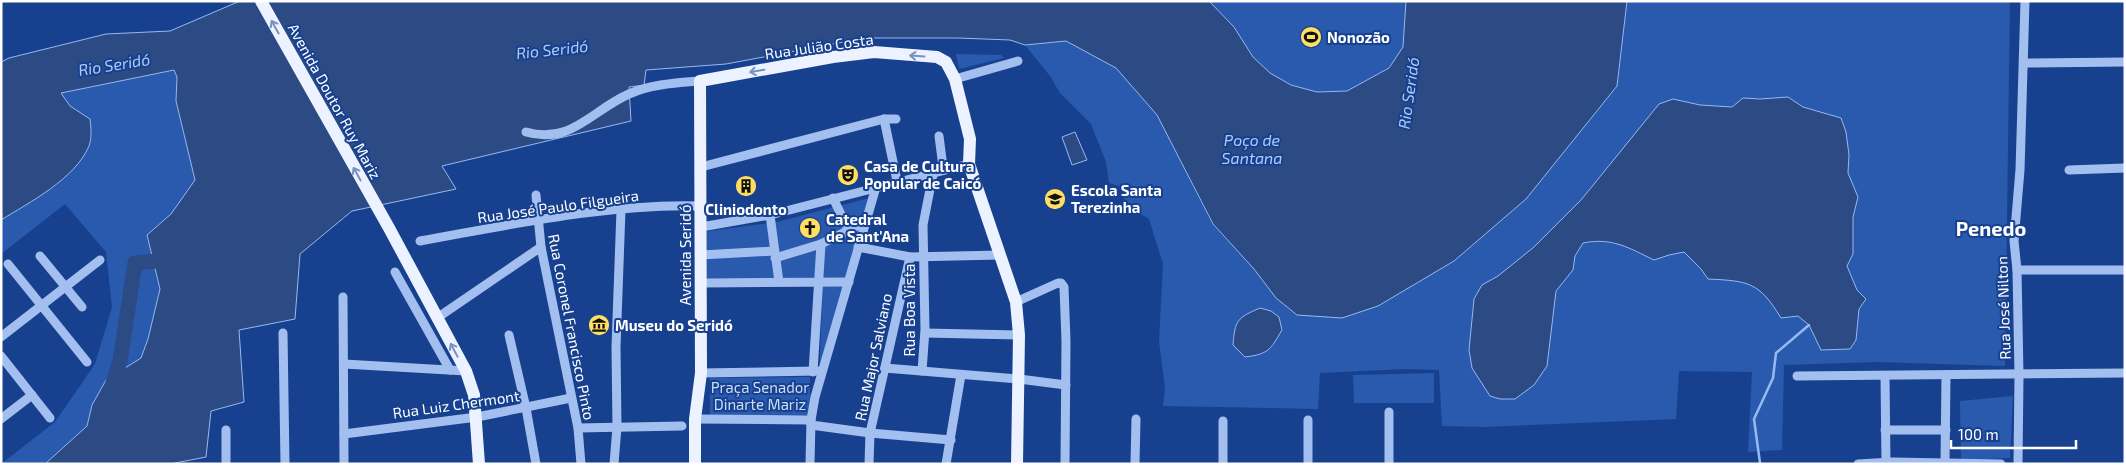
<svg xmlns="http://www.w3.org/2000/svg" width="2126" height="465" font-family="'Exo 2',sans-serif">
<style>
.green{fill:#295aae}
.water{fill:#2c4b85;stroke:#96b9f2}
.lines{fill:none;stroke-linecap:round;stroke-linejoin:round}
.stream{stroke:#96b9f2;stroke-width:2.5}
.river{stroke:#2c4b85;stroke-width:15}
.minor{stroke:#a3bff0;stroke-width:9}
.major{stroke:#ecf2ff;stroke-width:12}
.oneway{stroke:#7791c1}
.labels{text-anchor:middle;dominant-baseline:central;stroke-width:4;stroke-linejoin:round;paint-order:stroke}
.poi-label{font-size:15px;font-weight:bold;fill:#fff;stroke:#17418f;text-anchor:start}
.street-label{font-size:15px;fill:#fff;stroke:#17418f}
.park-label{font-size:15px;fill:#cadcfb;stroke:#17418f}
.water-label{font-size:16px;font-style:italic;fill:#afcaf7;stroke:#17418f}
.district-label{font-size:20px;font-weight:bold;fill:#fff;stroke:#17418f}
</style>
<rect width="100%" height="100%" fill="#17418f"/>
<!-- green -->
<g class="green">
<path d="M 1209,1 L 1406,1 L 1403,47 L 1389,68 L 1347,91 L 1317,92 L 1291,85 L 1270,73 L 1253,57 L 1234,27 Z"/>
<path d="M 1627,1 L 2010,1 L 2005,366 L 1878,362 L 1784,365 L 1782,450 L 1748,452 L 1752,372 L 1679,371 L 1676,419 L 1484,427 L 1442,426 L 1439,370 L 1406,369 L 1320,373 L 1318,409 L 1163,406 L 1165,388 L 1159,341 L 1163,264 L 1149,219 L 1127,206 L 1119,186 L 1109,183 L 1106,162 L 1091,124 L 1060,93 L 1050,76 L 1025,45 L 1066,41 L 1116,68 L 1157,115 L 1212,224 L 1254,269 L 1276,298 L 1454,261 L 1526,199 L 1617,86 Z"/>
<path d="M 956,54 L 1001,55 L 1004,58 L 959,69 Z"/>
<path d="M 174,70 L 177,76 L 176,101 L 195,180 L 171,214 L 147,235 L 160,289 L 148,339 L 141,358 L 106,380 L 92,405 L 87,426 L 45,464 L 1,464 L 55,422 L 95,364 L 112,307 L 106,252 L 65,204 L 1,254 L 1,220 L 53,187 L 74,168 L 90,119 L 70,106 L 61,93 Z"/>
<path d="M 869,198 L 819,381 L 823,277 L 767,279 L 703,278 L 702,232 L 777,222 Z"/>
<path d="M 1434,373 L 1434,403 L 1354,403 L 1353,375 Z"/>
<path d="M 810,377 L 810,415 L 710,415 L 710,378 Z"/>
<path d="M 2013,396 L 2010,458 L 1961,460 L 1960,401 Z"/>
</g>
<!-- water -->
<g class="water">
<path d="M 240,1 L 1209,1 L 1234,27 L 1253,57 L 1270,73 L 1291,85 L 1317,92 L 1347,91 L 1389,68 L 1403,47 L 1406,1 L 1627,1 L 1617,86 L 1526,199 L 1454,261 L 1378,306 L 1342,318 L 1297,315 L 1276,298 L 1254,269 L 1213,224 L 1157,115 L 1116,68 L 1066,41 L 1025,45 L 1010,40 L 958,38 L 865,38 L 726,64 L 646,70 L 644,85 L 629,87 L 631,121 L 442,166 L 456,189 L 352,211 L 300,254 L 295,319 L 239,330 L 244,402 L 211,411 L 206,457 L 170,464 L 45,464 L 87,426 L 92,405 L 106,380 L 141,358 L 148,339 L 160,289 L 147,235 L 171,214 L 195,180 L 176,101 L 177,77 L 174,70 L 61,93 L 70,106 L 90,119 C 91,127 92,138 89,146 C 75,179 30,202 1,220 L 1,62 L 9,58 L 106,34 L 170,31 Z"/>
<path d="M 1788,97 L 1803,107 L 1841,118 L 1846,132 L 1849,155 L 1848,173 L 1858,197 L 1853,217 L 1853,254 L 1847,266 L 1857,290 L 1866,299 L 1859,309 L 1856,340 L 1850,349 L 1821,350 L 1809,325 L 1798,316 L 1781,318 C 1759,282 1749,281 1708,279 L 1701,269 L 1684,252 L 1669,255 L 1654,260 C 1629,248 1612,237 1583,243 L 1575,256 L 1573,270 L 1556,291 L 1547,366 L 1534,385 L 1515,399 L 1500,399 L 1490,396 L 1472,368 L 1469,350 L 1474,299 L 1482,285 L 1498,276 L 1534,247 L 1581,200 L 1659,104 L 1673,99 L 1700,105 L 1732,107 L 1743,98 L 1760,99 Z"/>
<path d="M 1075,132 L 1087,160 L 1072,165 L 1062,137 Z"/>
<path d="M 1260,308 L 1271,311 L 1279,317 L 1282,330 C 1270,350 1269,354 1245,357 L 1233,345 C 1235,320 1237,318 1260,308 Z"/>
</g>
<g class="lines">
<!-- stream -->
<path class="stream" d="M 1760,463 L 1754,419 L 1773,378 L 1776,353 L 1809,325"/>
<!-- river -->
<path class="river" d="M 110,392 L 120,361 L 135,263 L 167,260 L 169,256"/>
<!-- minor -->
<g class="minor">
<path d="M 2024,63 L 2125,62"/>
<path d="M 955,79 L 1018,61"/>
<path d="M 884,119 L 897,181"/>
<path d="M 526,132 C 571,145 592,110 629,94 C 652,84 676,83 700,81"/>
<path d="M 701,167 L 884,119 L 896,119"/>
<path d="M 2069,170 L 2125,168"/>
<path d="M 536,195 L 541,247 L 578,428 L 581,464"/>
<path d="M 833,198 L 849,231"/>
<path d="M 770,215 L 779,282"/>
<path d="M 701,227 L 770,215 L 969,164"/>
<path d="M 420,241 C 510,225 610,203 701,206"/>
<path d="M 858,247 L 910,257 L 1000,255"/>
<path d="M 701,255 L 774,251"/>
<path d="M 40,256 L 82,307"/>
<path d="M 775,258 L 821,244 L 867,221"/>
<path d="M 8,264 L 87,362"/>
<path d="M 2017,270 L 2125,270"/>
<path d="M 395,272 L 450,370"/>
<path d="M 701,283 L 849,282"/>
<path d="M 343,297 L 344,464"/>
<path d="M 1016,302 L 1058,283 L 1061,283 L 1064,287 L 1066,341 L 1065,464"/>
<path d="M 437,318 L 541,247"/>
<path d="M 283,333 L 285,464"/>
<path d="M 925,333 L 1019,335"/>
<path d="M 509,335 L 526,408 L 536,464"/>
<path d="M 1,337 L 100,260"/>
<path d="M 1,356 L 50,418"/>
<path d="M 344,364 L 466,371"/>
<path d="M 885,368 L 1019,379 L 1066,385"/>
<path d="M 922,371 L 925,330 L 923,225 L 933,174 L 943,167 L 939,136"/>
<path d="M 813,372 L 821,244"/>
<path d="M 701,373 L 818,371"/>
<path d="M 1797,376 L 2125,373"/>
<path d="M 1885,376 L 1886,464"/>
<path d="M 1389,412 L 1389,464"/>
<path d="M 1,419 L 32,395"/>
<path d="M 695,419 L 811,420"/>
<path d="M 811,425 L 870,433 L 951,440"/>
<path d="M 578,428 L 682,426"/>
<path d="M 1885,430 L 1946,430"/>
<path d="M 344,434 L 477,417 L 571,398"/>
<path d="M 1945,463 L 1946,375"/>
<path d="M 226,464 L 226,430"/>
<path d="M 614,464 L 617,427 L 616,347 L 621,210"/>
<path d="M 810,464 L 811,420 L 815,397 L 876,187"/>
<path d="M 869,464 L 870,433 L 910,257"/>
<path d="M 946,464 L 961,375"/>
<path d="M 1135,464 L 1136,419"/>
<path d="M 1223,464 L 1223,421"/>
<path d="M 1308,464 L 1308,420"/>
<path d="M 1858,464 L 1892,462 L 2001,464"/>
<path d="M 2018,464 L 2019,375 L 2017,270 L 2014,241 L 2020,170 L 2025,1"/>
</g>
<!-- major -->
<g class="major">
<path d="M 261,1 L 389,228 L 466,371 L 474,395 L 479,464"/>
<path d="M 695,464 L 695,419 L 701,373 L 700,81 L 833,57 L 874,52 L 937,57 L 946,62 L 955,79 L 970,139 L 969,164 L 1016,302 L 1019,335 L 1017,464"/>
</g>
</g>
<!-- one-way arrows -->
<defs><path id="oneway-shaft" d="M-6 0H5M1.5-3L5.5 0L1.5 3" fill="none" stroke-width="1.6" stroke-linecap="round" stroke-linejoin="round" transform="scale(1.25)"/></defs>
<g class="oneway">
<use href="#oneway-shaft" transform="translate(275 27) rotate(-119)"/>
<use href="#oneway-shaft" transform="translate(917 56) rotate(-176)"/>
<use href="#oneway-shaft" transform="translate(757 71) rotate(170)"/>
<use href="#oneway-shaft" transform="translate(357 174) rotate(-119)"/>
<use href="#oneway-shaft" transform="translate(454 350) rotate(-118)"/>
</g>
<!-- icons -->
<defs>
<g id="stadium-disc" transform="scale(1.125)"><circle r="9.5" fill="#ffdf62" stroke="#17418f"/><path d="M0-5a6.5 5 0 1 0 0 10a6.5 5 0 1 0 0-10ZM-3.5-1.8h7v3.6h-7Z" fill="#111"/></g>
<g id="theatre-disc" transform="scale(1.125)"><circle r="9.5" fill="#ffdf62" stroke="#17418f"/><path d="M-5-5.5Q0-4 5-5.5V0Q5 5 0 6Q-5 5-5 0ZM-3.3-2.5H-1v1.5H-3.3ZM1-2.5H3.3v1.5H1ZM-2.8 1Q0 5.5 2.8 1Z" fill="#111"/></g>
<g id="building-disc" transform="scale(1.125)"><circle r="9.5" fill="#ffdf62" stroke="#17418f"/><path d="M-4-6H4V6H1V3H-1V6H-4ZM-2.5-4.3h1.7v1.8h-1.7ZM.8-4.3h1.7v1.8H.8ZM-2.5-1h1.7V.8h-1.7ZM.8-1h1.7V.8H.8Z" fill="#111"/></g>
<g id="school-disc" transform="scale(1.125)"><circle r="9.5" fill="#ffdf62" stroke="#17418f"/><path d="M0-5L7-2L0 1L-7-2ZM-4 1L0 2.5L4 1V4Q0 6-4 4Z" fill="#111"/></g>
<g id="church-disc" transform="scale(1.125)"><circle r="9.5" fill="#ffdf62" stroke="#17418f"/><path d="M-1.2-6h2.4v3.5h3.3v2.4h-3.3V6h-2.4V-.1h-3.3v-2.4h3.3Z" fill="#111"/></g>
<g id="museum-disc" transform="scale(1.125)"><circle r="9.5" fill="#ffdf62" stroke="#17418f"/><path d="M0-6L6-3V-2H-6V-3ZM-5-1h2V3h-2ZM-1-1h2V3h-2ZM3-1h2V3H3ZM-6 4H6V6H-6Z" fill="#111"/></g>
</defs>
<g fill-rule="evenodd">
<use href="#stadium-disc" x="1311" y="37"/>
<use href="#theatre-disc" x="848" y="175"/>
<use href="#building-disc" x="746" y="186"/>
<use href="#school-disc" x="1055" y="199"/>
<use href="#church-disc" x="810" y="228"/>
<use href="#museum-disc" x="599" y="325"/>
</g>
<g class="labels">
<!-- poi labels -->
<g class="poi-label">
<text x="1327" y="37">Nonozão</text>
<text x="864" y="166">Casa de Cultura<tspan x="864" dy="17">Popular de Caicó</tspan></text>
<text x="1071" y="190">Escola Santa<tspan x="1071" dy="17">Terezinha</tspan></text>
<text x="746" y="209" text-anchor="middle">Cliniodonto</text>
<text x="826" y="219">Catedral<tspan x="826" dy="17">de Sant'Ana</tspan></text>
<text x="615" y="325">Museu do Seridó</text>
</g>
<!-- street labels -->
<g class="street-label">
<text transform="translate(819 46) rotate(-8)">Rua Julião Costa</text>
<text transform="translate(335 101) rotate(61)">Avenida Doutor Ruy Mariz</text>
<text transform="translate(558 206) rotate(-8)">Rua José Paulo Filgueira</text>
<text transform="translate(685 255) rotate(-90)">Avenida Seridó</text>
<text transform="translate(2003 308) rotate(-92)">Rua José Nilton</text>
<text transform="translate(909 310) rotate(-90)">Rua Boa Vista</text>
<text transform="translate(572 327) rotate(79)">Rua Coronel Francisco Pinto</text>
<text transform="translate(873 357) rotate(-78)">Rua Major Salviano</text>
<text transform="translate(456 404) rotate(-8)">Rua Luiz Chermont</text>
</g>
<!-- park labels -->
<g class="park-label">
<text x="760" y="387">Praça Senador<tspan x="760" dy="17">Dinarte Mariz</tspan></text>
</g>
<!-- water labels -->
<g class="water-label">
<text transform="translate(552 49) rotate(-6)">Rio Seridó</text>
<text transform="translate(114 64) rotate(-9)">Rio Seridó</text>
<text transform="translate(1408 93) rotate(-82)">Rio Seridó</text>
<text x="1252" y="139">Poço de<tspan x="1252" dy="18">Santana</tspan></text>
</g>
<!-- district labels -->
<g class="district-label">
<text x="1991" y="228">Penedo</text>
</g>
</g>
<!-- border -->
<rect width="2126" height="465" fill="none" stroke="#ffffff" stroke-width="5"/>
<!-- scale -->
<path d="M1951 440v8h125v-8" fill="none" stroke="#ffffff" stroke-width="2.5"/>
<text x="1958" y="440" font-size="15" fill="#ffffff" stroke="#17418f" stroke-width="4" paint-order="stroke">100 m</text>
</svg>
